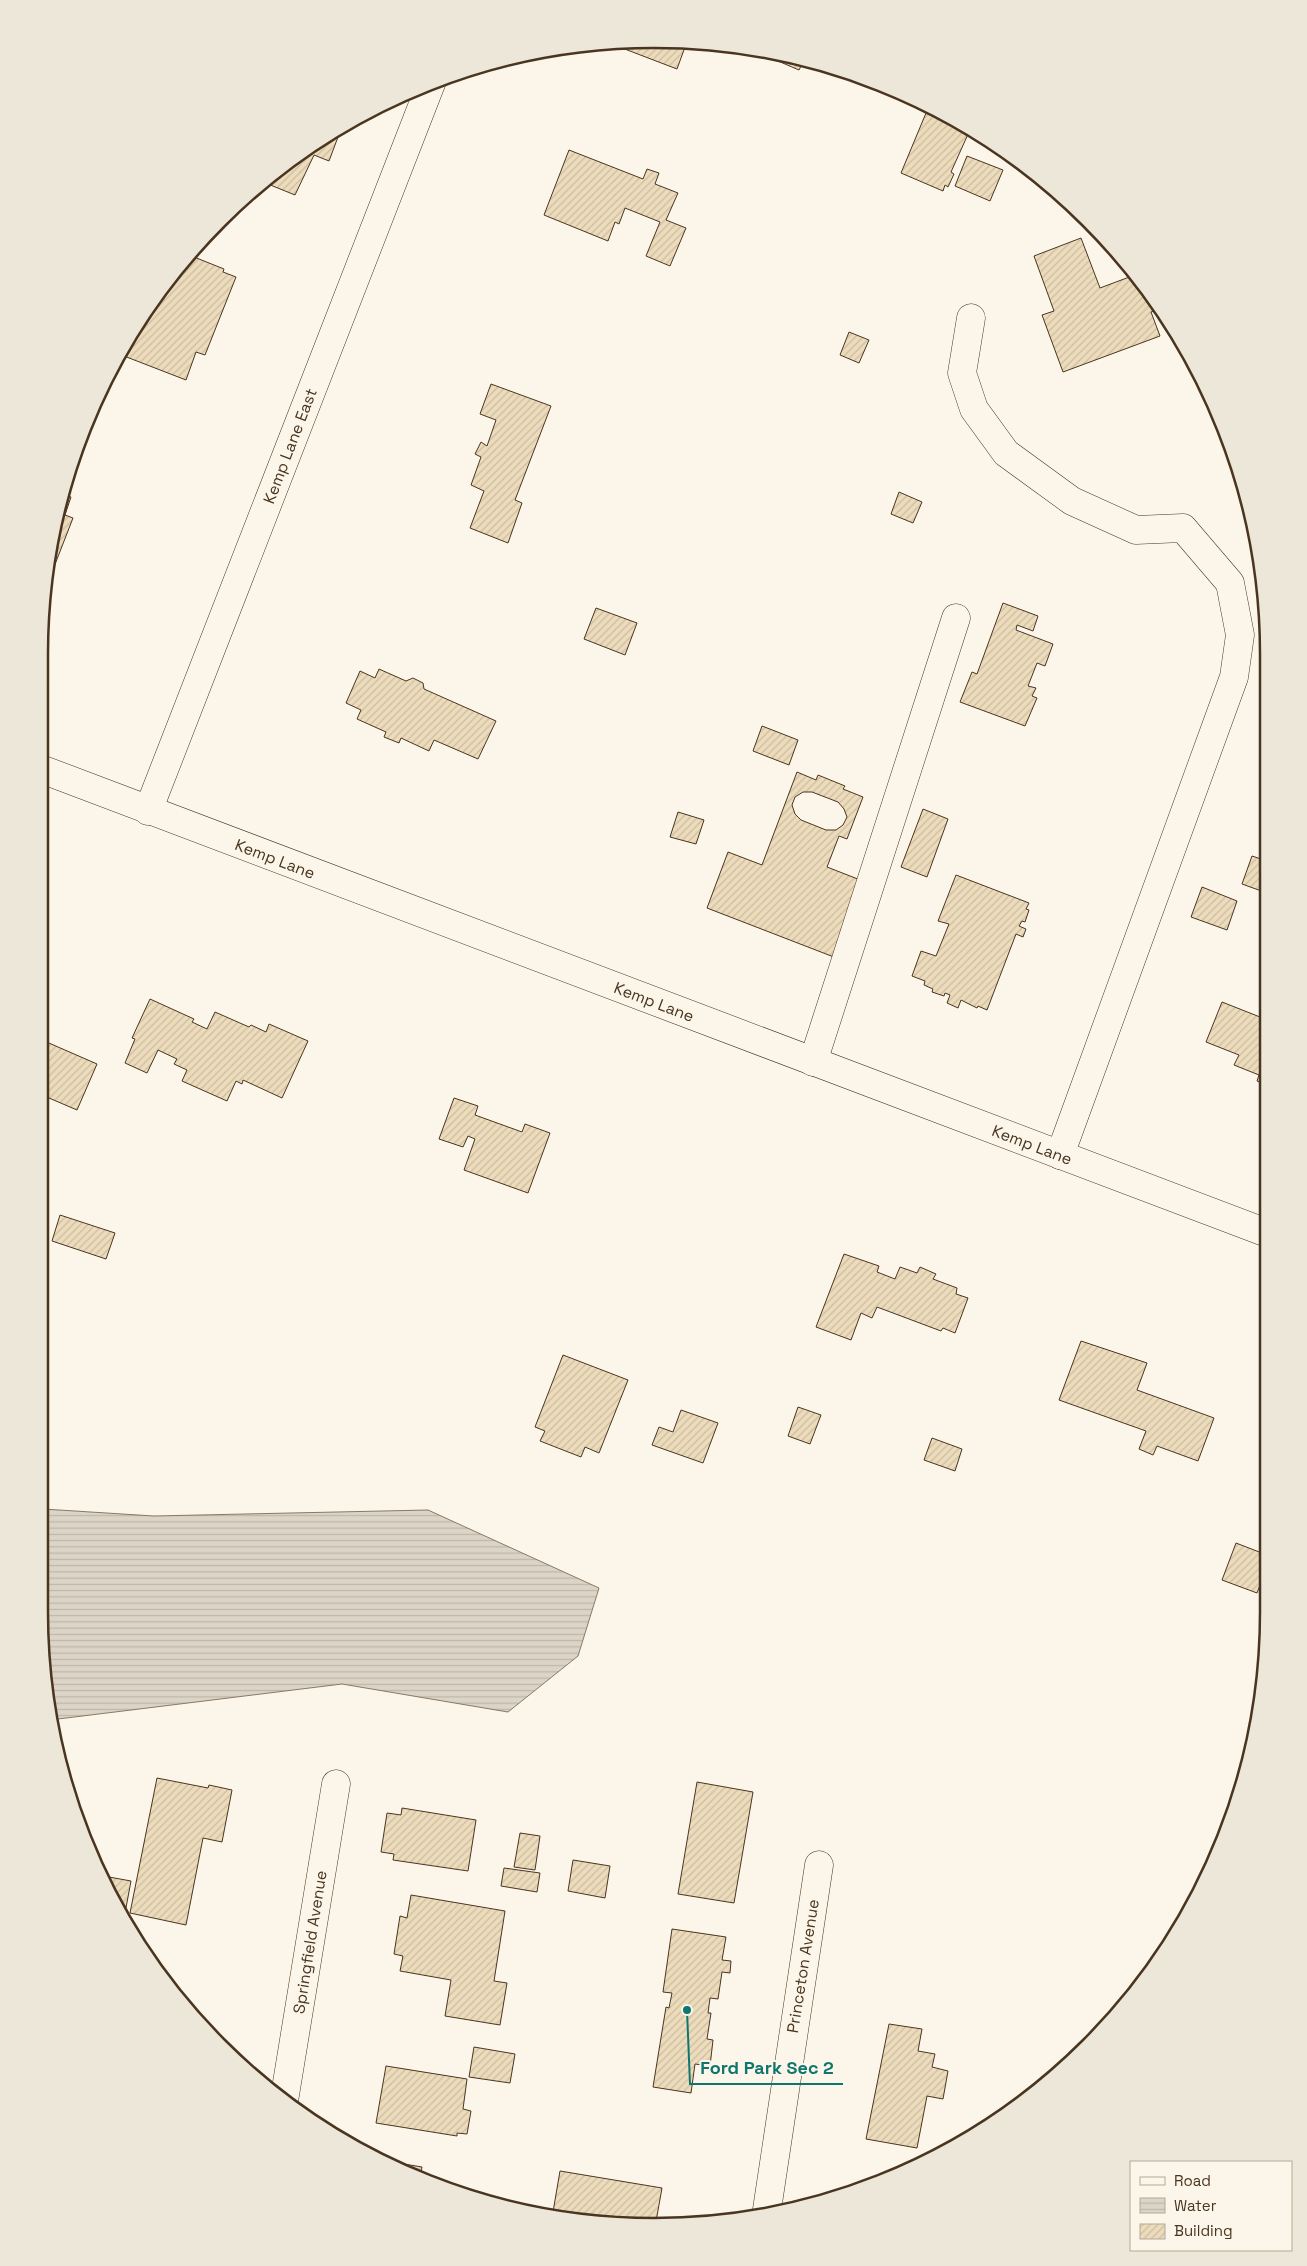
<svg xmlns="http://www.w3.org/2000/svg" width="1307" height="2266" font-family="'Space Grotesk',sans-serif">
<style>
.water{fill:url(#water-rules);stroke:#887966}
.building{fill:url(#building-hatch);stroke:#4a3520;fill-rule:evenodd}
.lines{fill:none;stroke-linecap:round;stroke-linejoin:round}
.minor-casing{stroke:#4a3520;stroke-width:29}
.minor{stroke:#fbf6e9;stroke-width:28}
.labels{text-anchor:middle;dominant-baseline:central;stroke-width:4;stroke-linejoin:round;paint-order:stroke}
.street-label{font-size:16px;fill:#4a3520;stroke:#fbf6e9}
.rim{fill:none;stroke:#4a3520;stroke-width:2.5}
.leader{fill:none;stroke:#0f766e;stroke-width:2}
.callout-dot{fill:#0f766e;stroke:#fbf6e9;stroke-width:2}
.callout-label{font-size:18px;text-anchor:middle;font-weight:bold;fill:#0f766e;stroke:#fbf6e9;stroke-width:4;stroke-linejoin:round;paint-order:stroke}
</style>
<defs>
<pattern id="water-rules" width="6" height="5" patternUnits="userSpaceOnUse" patternTransform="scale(1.25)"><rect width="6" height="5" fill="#dcd4c6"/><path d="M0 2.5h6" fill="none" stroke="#beb7aa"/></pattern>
<pattern id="building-hatch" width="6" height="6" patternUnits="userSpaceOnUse" patternTransform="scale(1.25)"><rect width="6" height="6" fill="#ecdcbc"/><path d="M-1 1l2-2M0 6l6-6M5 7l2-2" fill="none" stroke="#ccbda1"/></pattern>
</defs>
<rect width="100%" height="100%" fill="#fbf6e9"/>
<!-- water -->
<path class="water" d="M 43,1509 L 154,1516 L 428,1510 L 599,1588 L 578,1656 L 508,1712 L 342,1684 L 50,1720 L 44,1693 Z"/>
<!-- building -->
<g class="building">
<path d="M 653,39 L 681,41 L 680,45 L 685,47 L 677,69 L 609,43 Z"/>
<path d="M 767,50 L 804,60 L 799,70 L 764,55 Z"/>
<path d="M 926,113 L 969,132 L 951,172 L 954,174 L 948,187 L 945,185 L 943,191 L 901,173 Z"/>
<path d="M 339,128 L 341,129 L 329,161 L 314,155 L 295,195 L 263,182 L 312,143 Z"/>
<path d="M 569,150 L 643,179 L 647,169 L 659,173 L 655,184 L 678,193 L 666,220 L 686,228 L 670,266 L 646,256 L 660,222 L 625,208 L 619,224 L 615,222 L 608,241 L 544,215 Z"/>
<path d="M 967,156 L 1003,170 L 990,201 L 955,186 Z"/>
<path d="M 1081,238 L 1100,288 L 1132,276 L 1158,310 L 1151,312 L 1160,336 L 1063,372 L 1042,315 L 1054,311 L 1034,256 Z"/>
<path d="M 189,255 L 224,269 L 223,272 L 236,277 L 205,355 L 196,352 L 186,380 L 124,356 L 142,312 Z"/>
<path d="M 849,332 L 869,340 L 859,363 L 840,355 Z"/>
<path d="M 491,384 L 551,406 L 515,500 L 522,503 L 508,543 L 470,528 L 484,491 L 471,485 L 481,457 L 475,454 L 481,442 L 487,446 L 496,420 L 480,414 Z"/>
<path d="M 899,492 L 922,502 L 913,523 L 891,514 Z"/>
<path d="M 64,494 L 71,497 L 65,515 L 73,518 L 45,590 Z"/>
<path d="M 1003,603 L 1038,616 L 1033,631 L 1017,625 L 1016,630 L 1053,644 L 1045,666 L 1037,663 L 1028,686 L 1036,688 L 1032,696 L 1037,698 L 1025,726 L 960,702 L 972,672 L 977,674 Z"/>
<path d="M 596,608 L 637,623 L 625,655 L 584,639 Z"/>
<path d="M 379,669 L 406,681 L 413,678 L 423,683 L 424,689 L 496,721 L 478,759 L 434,740 L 429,751 L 401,738 L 399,743 L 384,737 L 386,732 L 357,719 L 361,710 L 346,703 L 360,671 L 375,678 Z"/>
<path d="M 762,726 L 798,740 L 789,765 L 753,751 Z"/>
<path d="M 797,772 L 816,780 L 818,775 L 845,786 L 843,789 L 863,797 L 847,839 L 839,836 L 827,867 L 868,883 L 839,959 L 707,908 L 728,852 L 762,865 ZM 803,792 L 812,792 L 838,802 L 844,809 L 847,817 L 843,825 L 836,830 L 826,830 L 801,820 L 795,814 L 792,805 L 795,797 Z"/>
<path d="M 923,809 L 948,819 L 927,877 L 901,867 Z"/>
<path d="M 678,812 L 704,820 L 696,844 L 670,837 Z"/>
<path d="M 1252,856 L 1267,861 L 1267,893 L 1242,884 Z"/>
<path d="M 956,875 L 1029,903 L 1026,909 L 1029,910 L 1025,922 L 1022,921 L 1019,926 L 1026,929 L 1023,937 L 1016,934 L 987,1010 L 978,1006 L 977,1008 L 961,1000 L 958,1008 L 947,1003 L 950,995 L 945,993 L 944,996 L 932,992 L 933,989 L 924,985 L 925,981 L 912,976 L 921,951 L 936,956 L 949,924 L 938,921 Z"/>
<path d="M 1202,887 L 1237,901 L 1227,930 L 1191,917 Z"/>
<path d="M 1267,998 L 1267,1085 L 1257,1081 L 1259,1075 L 1234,1065 L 1239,1055 L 1206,1042 L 1222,1002 L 1260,1017 Z"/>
<path d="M 150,999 L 194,1019 L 192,1022 L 207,1029 L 215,1012 L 249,1027 L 251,1025 L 266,1032 L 269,1024 L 308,1041 L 282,1098 L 243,1080 L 242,1084 L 236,1081 L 227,1101 L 182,1081 L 187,1070 L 174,1064 L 177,1059 L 158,1050 L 147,1073 L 125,1063 L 135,1039 L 132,1038 Z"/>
<path d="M 42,1040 L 97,1064 L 77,1110 L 42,1095 Z"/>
<path d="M 454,1098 L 478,1106 L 475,1115 L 522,1132 L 525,1124 L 550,1133 L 528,1193 L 464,1170 L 475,1139 L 468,1136 L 463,1147 L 439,1139 Z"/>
<path d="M 60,1215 L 115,1233 L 106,1259 L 52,1241 Z"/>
<path d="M 844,1254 L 879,1266 L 877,1272 L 895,1279 L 900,1267 L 917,1273 L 920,1267 L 936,1274 L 933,1279 L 957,1288 L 956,1294 L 968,1298 L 955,1333 L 943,1328 L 941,1331 L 877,1307 L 872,1318 L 861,1313 L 851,1340 L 816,1327 Z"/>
<path d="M 1081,1341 L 1147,1363 L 1137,1390 L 1214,1418 L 1198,1461 L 1157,1446 L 1153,1455 L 1139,1449 L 1146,1431 L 1059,1400 Z"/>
<path d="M 563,1355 L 628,1380 L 599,1453 L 585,1447 L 581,1457 L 540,1441 L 545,1431 L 535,1427 Z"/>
<path d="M 798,1407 L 821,1415 L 810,1444 L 788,1436 Z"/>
<path d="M 681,1410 L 718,1423 L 703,1463 L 652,1445 L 659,1427 L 673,1432 Z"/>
<path d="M 932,1438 L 962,1449 L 955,1471 L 924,1460 Z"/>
<path d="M 1236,1543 L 1267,1555 L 1267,1567 L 1257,1593 L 1222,1580 Z"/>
<path d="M 157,1778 L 208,1788 L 209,1785 L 232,1790 L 222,1842 L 203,1838 L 186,1925 L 130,1913 Z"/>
<path d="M 697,1782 L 753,1792 L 734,1903 L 678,1894 Z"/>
<path d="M 402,1808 L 476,1820 L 468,1871 L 393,1860 L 394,1854 L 381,1852 L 387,1813 L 401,1815 Z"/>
<path d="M 520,1833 L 540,1836 L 535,1870 L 514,1867 Z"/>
<path d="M 573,1860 L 610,1866 L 605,1898 L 568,1891 Z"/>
<path d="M 504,1868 L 540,1873 L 537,1892 L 501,1886 Z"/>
<path d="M 98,1875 L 131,1881 L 125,1913 L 120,1912 Z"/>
<path d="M 411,1895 L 505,1911 L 494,1981 L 507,1983 L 500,2025 L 445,2016 L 451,1980 L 400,1971 L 403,1956 L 394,1954 L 400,1916 L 407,1918 Z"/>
<path d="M 672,1929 L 726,1937 L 722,1960 L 731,1961 L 730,1973 L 722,1972 L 718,1999 L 710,1998 L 708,2013 L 711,2013 L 707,2039 L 713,2040 L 710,2066 L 695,2064 L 691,2093 L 653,2087 L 666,2007 L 669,2008 L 672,1993 L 663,1992 Z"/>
<path d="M 889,2024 L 922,2029 L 918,2051 L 935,2054 L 932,2067 L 948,2071 L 943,2099 L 927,2096 L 917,2148 L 866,2139 Z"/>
<path d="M 474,2047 L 515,2054 L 510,2083 L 469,2077 Z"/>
<path d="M 386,2066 L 467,2079 L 463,2109 L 471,2111 L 467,2134 L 457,2133 L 457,2136 L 376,2123 Z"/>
<path d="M 374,2159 L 422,2167 L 420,2178 L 382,2164 Z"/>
<path d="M 560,2171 L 662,2188 L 655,2227 L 553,2212 Z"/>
</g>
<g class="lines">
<!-- minor casing -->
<g class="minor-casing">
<g id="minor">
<path d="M 971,318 L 962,373 L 974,409 L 1006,453 L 1072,501 L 1136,530 L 1183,528 L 1230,583 L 1240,635 L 1234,677 L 1060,1155"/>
<path d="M 41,769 L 1267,1233"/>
<path d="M 148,811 L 432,81"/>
<path d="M 813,1062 L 956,618"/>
<path d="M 284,2101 L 336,1784"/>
<path d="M 766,2216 L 819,1865"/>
</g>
</g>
<!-- minor -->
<use href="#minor" class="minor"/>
</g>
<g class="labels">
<!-- street labels -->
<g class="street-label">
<text transform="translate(290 446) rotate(-69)">Kemp Lane East</text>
<text transform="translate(275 859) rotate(21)">Kemp Lane</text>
<text transform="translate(654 1002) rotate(21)">Kemp Lane</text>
<text transform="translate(1032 1145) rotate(21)">Kemp Lane</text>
<text transform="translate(310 1942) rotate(-81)">Springfield Avenue</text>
<text transform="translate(803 1966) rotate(-81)">Princeton Avenue</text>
</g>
</g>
<!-- crop -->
<path d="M0 0H1307V2266H0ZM654 48H654A606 606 0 0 1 1260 654V1612A606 606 0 0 1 654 2218H654A606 606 0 0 1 48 1612V654A606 606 0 0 1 654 48Z" fill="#ede7d9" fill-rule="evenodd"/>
<path class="rim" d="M654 48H654A606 606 0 0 1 1260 654V1612A606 606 0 0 1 654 2218H654A606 606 0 0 1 48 1612V654A606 606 0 0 1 654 48Z"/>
<!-- callouts -->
<path class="leader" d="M687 2010L690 2084H843"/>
<circle class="callout-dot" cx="687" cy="2010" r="5"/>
<g class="callout-label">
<text x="767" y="2074">Ford Park Sec 2</text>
</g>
<!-- legend -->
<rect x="1130" y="2161" width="162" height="90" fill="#fbf6e9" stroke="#b4a999"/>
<rect x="1140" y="2177" width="25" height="8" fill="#fbf6e9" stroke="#b4a999"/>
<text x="1174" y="2186" font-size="15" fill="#4a3520">Road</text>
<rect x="1140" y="2198" width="25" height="15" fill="url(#water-rules)" stroke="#b4a999"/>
<text x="1174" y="2211" font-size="15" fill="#4a3520">Water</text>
<rect x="1140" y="2224" width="25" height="15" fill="url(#building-hatch)" stroke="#b4a999"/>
<text x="1174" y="2236" font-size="15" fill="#4a3520">Building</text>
</svg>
